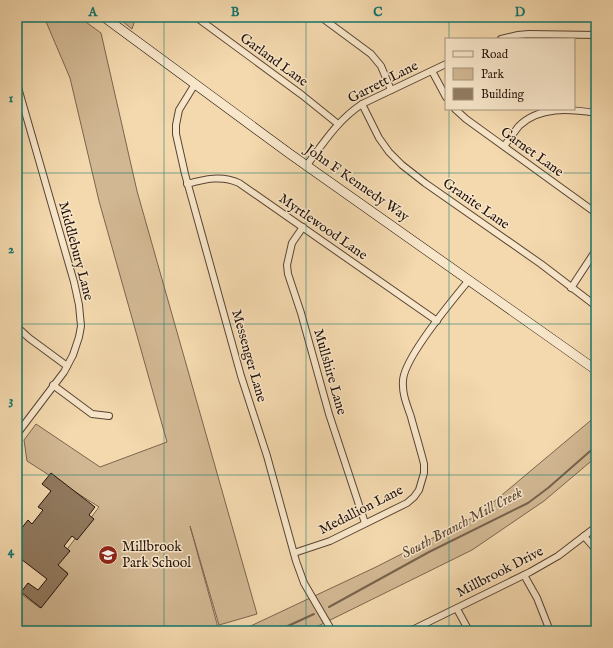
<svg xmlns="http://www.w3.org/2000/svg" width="613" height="648" font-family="'IM FELL English',serif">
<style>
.green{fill:#d1b792;stroke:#7b654e}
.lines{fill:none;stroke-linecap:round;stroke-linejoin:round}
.stream{stroke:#77624b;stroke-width:2}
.building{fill:#917a5f;stroke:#25130a}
.street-casing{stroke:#594433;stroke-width:8}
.secondary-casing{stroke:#25130a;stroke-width:10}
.street{stroke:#f8e6ca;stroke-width:6}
.secondary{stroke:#f8e6ca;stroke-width:9}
.grid{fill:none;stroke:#0f766e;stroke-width:1;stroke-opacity:0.55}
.labels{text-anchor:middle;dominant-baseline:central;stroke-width:3;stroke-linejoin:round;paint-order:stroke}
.street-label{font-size:14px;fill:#25130a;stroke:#f8e6ca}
.poi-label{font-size:14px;fill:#25130a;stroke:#f8e6ca;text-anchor:start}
.water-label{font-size:15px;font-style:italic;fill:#5c4735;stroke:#f8e6ca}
.neatline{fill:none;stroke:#0f766e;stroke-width:1.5}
.grid-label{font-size:13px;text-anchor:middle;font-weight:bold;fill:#0f766e}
</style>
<rect width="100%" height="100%" fill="#f4d9ae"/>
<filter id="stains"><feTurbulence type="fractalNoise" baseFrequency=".005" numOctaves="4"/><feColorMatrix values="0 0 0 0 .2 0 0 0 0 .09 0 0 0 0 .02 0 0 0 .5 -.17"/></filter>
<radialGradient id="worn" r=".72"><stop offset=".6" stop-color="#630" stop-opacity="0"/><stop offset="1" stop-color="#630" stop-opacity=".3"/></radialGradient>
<!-- green -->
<g class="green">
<path d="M 44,17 L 79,17 L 101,33 L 137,191 L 257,614 L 219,625 L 190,526 L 219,631 L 17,631 L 17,596 L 20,593 L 40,608 L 68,573 L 56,564 L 99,507 L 27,461 L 24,440 L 36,424 L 100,467 L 167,442 L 99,201 L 70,78 Z"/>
<path d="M 117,17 L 136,17 L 132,29 Z"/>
<path d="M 596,416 L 596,457 L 544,501 L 472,550 L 308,631 L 240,631 L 376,567 L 478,515 Z"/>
</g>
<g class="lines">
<!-- stream -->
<g class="stream">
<path d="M 329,607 L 429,552 L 528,503 L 548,488 L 596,446"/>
<path d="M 277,631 L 314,614"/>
</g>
</g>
<!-- building -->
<path class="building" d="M 51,473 L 95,507 L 89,515 L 94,519 L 77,540 L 72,536 L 64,546 L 70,551 L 58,565 L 68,574 L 41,608 L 21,592 L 28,583 L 38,590 L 47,579 L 17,556 L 17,534 L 28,520 L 32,524 L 43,510 L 38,507 L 51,491 L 42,484 Z"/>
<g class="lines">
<!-- street casing -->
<g class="street-casing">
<g id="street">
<path d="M 196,17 L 302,95 L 338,124"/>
<path d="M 321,17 L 371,54 L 381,66 L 391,90"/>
<path d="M 501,39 L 518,35 L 529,34 L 596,35"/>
<path d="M 432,71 L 446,97"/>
<path d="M 17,84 L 74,282 L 79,305 L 81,326 L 79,337 L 73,355 L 64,372 L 17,434"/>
<path d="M 195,84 L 179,110 L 176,125 L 176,134 L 185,174 L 241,376 L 267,456 L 296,561 L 304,583 L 332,631"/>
<path d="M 362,104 L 379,138 L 389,152 L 402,165 L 425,183 L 541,264 L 596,306"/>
<path d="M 455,109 L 466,119 L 596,213"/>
<path d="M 504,146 C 509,140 514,132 519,126 C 539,106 570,109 596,113"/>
<path d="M 307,165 C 324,142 338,120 362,104 L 446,64"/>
<path d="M 187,184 C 205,179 222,175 239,183 L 437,321"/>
<path d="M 303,227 L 292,243 L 287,265 L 288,274 L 301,313 L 329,414 L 365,523"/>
<path d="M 571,288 L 596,250"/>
<path d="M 17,327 L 29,338 L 67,366"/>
<path d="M 53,385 L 92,414 L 109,416"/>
<path d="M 584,536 L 596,550"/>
<path d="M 294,553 L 330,541 L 407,503 L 414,497 L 419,490 L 424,473 L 424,464 C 420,448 415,432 411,417 C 407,405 402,394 403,381 C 403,359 454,298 469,280"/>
<path d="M 524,575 L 537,598 L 550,631"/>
<path d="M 457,609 L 469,631"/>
<path d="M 410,631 L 530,572 L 558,556 L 596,527"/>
</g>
</g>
<!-- secondary casing -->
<g class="secondary-casing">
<path id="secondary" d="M 104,17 L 290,154 L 596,370"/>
</g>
<!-- street -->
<use href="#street" class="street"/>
<!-- secondary -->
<use href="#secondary" class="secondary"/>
</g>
<!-- grid -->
<path class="grid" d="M 164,17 L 164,631M 306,17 L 306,631M 449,17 L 449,39M 449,109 L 449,631M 17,173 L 596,173M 17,324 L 596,324M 17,475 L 596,475"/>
<!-- icons -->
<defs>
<g id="school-disc" transform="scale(1)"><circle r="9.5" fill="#8f2418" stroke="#f8e6ca"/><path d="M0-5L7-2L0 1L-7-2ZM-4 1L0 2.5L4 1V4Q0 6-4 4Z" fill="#fff"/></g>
</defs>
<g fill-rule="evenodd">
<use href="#school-disc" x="108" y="555"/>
</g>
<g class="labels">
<!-- street labels -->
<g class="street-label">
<text transform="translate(274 60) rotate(36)">Garland Lane</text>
<text transform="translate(383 82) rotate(-27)">Garrett Lane</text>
<text transform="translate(532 152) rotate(36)">Garnet Lane</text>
<text transform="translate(357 183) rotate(35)">John F Kennedy Way</text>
<text transform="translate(476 204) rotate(35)">Granite Lane</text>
<text transform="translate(323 227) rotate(35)">Myrtlewood Lane</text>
<text transform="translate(76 251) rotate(75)">Middlebury Lane</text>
<text transform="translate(249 356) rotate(74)">Messenger Lane</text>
<text transform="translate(330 372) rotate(74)">Mullshire Lane</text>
<text transform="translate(361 510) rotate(-27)">Medallion Lane</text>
<text transform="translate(500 572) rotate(-27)">Millbrook Drive</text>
</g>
<!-- poi labels -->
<g class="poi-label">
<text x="122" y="547">Millbrook<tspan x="122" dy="16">Park School</tspan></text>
</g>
<!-- water labels -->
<g class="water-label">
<text transform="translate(462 523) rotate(-28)">South Branch Mill Creek</text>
</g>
</g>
<!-- margin -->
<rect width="613" height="648" fill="none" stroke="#f4d9ae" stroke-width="44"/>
<!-- legend -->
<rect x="445" y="38" width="130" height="72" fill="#f8e6ca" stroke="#a4927d"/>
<rect x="453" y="51" width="20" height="6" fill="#f8e6ca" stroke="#a4927d"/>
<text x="481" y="58" font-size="12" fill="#25130a">Road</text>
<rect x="453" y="68" width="20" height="12" fill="#d1b792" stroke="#a4927d"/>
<text x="481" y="78" font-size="12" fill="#25130a">Park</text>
<rect x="453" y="88" width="20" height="12" fill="#917a5f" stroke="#a4927d"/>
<text x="481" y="98" font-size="12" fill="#25130a">Building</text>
<rect x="22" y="22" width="569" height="604" class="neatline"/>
<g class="grid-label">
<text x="93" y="16">A</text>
<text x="235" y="16">B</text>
<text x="378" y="16">C</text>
<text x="520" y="16">D</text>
<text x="11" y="102">1</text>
<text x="11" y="253">2</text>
<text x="11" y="404">3</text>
<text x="11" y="555">4</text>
</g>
<rect width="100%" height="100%" filter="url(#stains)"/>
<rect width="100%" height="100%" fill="url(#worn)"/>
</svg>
